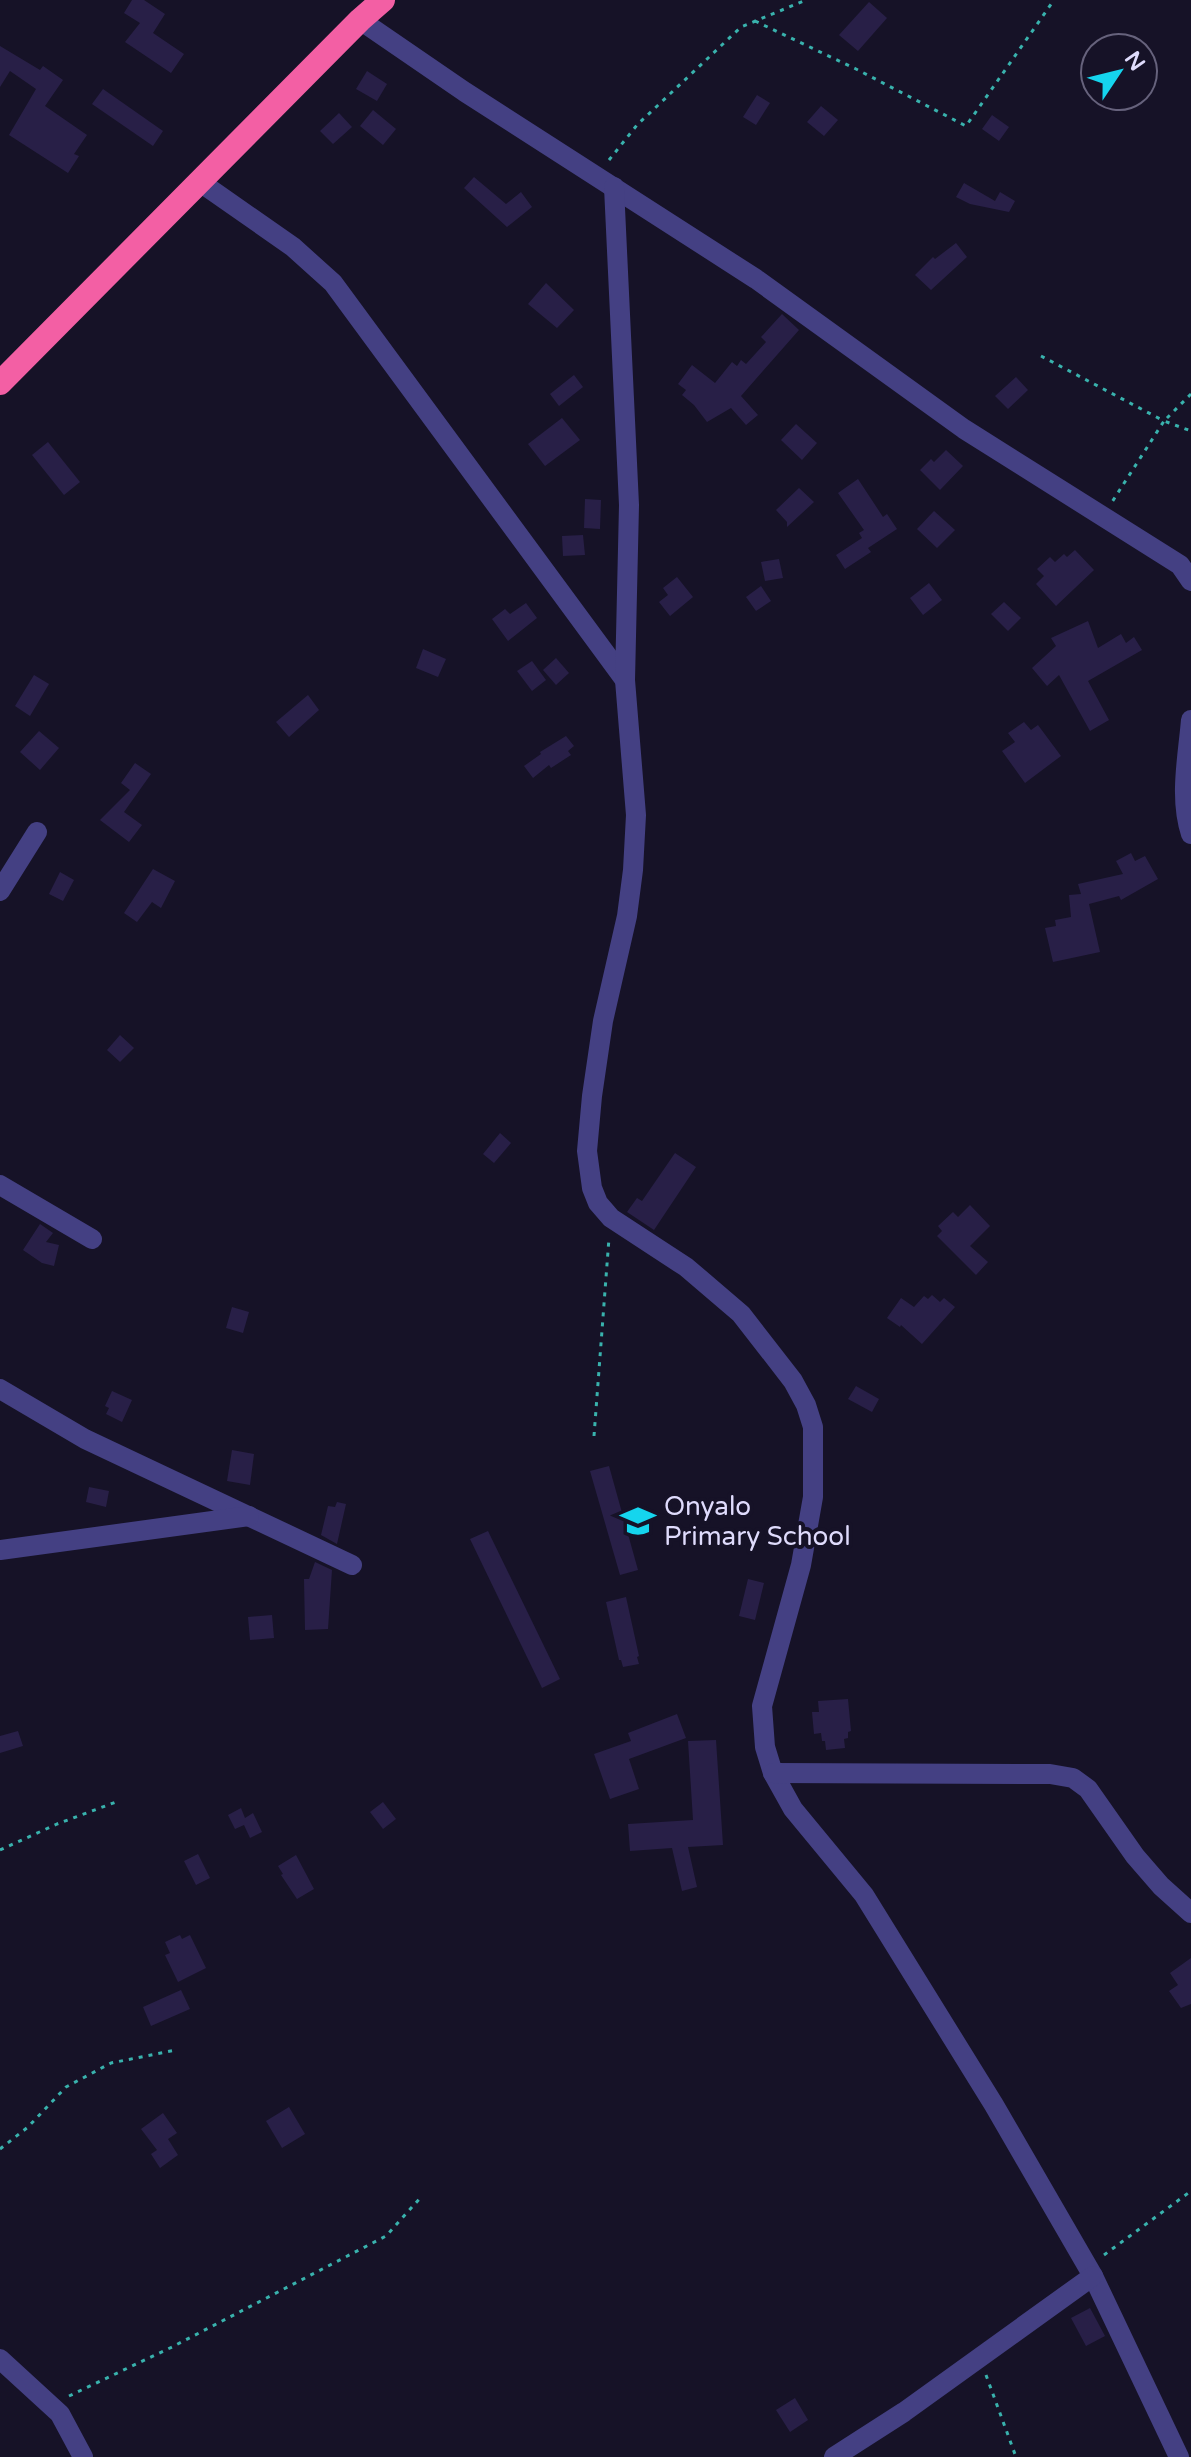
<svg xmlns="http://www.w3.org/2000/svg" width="1191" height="2457" font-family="'Varela Round',sans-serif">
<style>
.building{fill:#281f47}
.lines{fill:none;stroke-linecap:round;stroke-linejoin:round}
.path{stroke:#39b2ad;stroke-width:3;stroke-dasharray:4 6;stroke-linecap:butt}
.minor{stroke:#444083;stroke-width:20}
.highway{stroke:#f35fa4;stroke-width:24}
.labels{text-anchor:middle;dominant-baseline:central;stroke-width:8;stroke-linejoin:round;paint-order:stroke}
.poi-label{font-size:26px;fill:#dfdbfc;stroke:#161227;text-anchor:start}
</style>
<rect width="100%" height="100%" fill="#161227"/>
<!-- building -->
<g class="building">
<path d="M 132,0 L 144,0 L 165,14 L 153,33 L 184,54 L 171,73 L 125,42 L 140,23 L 124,13 Z"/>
<path d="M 869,2 L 887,18 L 858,51 L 839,35 Z"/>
<path d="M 0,46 L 40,70 L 43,66 L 63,80 L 45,106 L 87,135 L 74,154 L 79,156 L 68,173 L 9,135 L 36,89 L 10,71 L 0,87 Z"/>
<path d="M 367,71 L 387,84 L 377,101 L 356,89 Z"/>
<path d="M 103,89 L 163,131 L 153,146 L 92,104 Z"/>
<path d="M 757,95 L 770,103 L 756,125 L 743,117 Z"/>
<path d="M 821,106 L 838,120 L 824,136 L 807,122 Z"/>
<path d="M 373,110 L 396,129 L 383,145 L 360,126 Z"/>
<path d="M 339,113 L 352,127 L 333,144 L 320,131 Z"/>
<path d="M 992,115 L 1009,127 L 999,141 L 982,129 Z"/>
<path d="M 474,177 L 506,204 L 521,192 L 532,207 L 507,227 L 464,188 Z"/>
<path d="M 964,183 L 995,201 L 1000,192 L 1015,201 L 1009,212 L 970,204 L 956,197 Z"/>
<path d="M 956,243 L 967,257 L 931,290 L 915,275 L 933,257 L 935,259 Z"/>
<path d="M 546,283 L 574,310 L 557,328 L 528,304 Z"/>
<path d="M 782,314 L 799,330 L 741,396 L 758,415 L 746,425 L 731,408 L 707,422 L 694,405 L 682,395 L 686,390 L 678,384 L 692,365 L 715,383 L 732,362 L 737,366 L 741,360 L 746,364 L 766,342 L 761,337 Z"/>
<path d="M 574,375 L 583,387 L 559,406 L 550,394 Z"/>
<path d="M 1016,377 L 1028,390 L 1008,409 L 995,396 Z"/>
<path d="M 562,418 L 580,440 L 545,466 L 528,444 Z"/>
<path d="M 796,424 L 817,443 L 802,460 L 781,440 Z"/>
<path d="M 48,442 L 80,482 L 64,495 L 32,455 Z"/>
<path d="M 946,450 L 963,466 L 940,490 L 920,470 L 931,459 L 934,462 Z"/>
<path d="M 858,479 L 883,517 L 887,514 L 897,529 L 868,548 L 871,552 L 845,569 L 836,555 L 862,538 L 859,533 L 864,530 L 838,493 Z"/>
<path d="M 799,488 L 814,502 L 787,527 L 787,522 L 776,510 Z"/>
<path d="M 585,499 L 601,500 L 600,529 L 584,528 Z"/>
<path d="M 934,511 L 955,530 L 937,548 L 917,529 Z"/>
<path d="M 583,535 L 585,555 L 563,556 L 562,536 Z"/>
<path d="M 1075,550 L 1094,570 L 1056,606 L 1036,584 L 1044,576 L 1037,569 L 1050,557 L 1055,562 L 1064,554 L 1067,557 Z"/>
<path d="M 779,559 L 783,578 L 765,581 L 761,562 Z"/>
<path d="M 677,577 L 693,597 L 670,616 L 659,602 L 668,595 L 663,588 Z"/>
<path d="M 929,583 L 942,600 L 923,615 L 910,598 Z"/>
<path d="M 761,586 L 771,601 L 756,611 L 746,597 Z"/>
<path d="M 1004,602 L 1021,618 L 1008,631 L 991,614 Z"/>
<path d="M 526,603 L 537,618 L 508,641 L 492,619 L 505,609 L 510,614 Z"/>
<path d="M 1088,621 L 1098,648 L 1121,634 L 1126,643 L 1134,637 L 1142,650 L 1088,681 L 1109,720 L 1090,731 L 1059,675 L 1047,686 L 1032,668 L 1056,646 L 1051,638 Z"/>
<path d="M 423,649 L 446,659 L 438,677 L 416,668 Z"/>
<path d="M 556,658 L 569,673 L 556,685 L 543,670 Z"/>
<path d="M 532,661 L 546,680 L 532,691 L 517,671 Z"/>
<path d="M 34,675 L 49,684 L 30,716 L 15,706 Z"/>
<path d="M 308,695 L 319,710 L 289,737 L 276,722 Z"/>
<path d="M 1024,722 L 1031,730 L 1038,725 L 1061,756 L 1025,783 L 1002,751 L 1015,742 L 1008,733 Z"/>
<path d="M 39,731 L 59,748 L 40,770 L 20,752 Z"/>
<path d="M 566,736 L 574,746 L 568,751 L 571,755 L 551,768 L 549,765 L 533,778 L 524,766 L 541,754 L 540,752 Z"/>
<path d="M 135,763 L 151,774 L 124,812 L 142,825 L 129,842 L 100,820 L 130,790 L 121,783 Z"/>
<path d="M 1131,853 L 1135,861 L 1145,856 L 1158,879 L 1121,900 L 1119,896 L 1089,904 L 1100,952 L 1053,962 L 1045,928 L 1056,926 L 1055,920 L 1071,917 L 1069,895 L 1081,894 L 1078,884 L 1123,874 L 1116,861 Z"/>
<path d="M 153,869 L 175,881 L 161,908 L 152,902 L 137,922 L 124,913 Z"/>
<path d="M 60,872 L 74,880 L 63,901 L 49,894 Z"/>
<path d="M 120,1035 L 134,1048 L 120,1062 L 107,1050 Z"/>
<path d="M 500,1133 L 511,1143 L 494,1163 L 483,1154 Z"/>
<path d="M 675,1153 L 696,1167 L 654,1230 L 627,1212 L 637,1198 L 642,1201 Z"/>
<path d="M 970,1205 L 990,1226 L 970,1246 L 988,1262 L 976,1275 L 937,1236 L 942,1231 L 938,1226 L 953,1212 L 958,1217 Z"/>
<path d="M 40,1224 L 53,1233 L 46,1242 L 59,1245 L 54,1266 L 42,1263 L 23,1250 Z"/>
<path d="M 932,1295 L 940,1302 L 944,1298 L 955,1307 L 922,1344 L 901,1325 L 900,1327 L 887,1318 L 901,1298 L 914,1307 L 924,1296 L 928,1299 Z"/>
<path d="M 232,1307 L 249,1312 L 243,1333 L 226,1328 Z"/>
<path d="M 856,1386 L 879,1399 L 872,1412 L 848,1399 Z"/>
<path d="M 112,1391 L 132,1400 L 122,1422 L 106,1414 L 109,1408 L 105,1406 Z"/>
<path d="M 232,1450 L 254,1454 L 250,1485 L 227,1481 Z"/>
<path d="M 609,1466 L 638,1570 L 620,1575 L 590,1471 Z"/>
<path d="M 89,1487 L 109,1491 L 106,1507 L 86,1502 Z"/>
<path d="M 337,1502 L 346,1504 L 337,1544 L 321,1535 L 328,1506 L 335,1507 Z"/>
<path d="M 488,1531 L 560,1679 L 542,1688 L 470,1539 Z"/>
<path d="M 315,1562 L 332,1570 L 328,1629 L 305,1630 L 304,1579 L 309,1579 Z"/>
<path d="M 748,1579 L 764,1583 L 755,1620 L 739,1616 Z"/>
<path d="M 626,1597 L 639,1656 L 637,1657 L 639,1664 L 623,1667 L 621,1660 L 619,1660 L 606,1602 Z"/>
<path d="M 272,1615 L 274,1638 L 250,1640 L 248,1617 Z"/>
<path d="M 848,1699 L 851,1731 L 848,1732 L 848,1738 L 844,1739 L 845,1748 L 826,1750 L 825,1741 L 822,1741 L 821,1733 L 814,1734 L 812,1712 L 819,1712 L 818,1701 Z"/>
<path d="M 677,1714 L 686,1738 L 629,1759 L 639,1789 L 610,1799 L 594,1754 L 631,1741 L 628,1733 Z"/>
<path d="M 18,1731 L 23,1746 L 0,1753 L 0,1736 Z"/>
<path d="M 716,1740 L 723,1845 L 688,1847 L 697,1887 L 682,1891 L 672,1848 L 630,1851 L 628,1824 L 693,1820 L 688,1741 Z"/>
<path d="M 383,1802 L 396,1819 L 383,1829 L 370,1812 Z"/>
<path d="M 241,1808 L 245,1818 L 253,1813 L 262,1832 L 250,1838 L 244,1825 L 235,1829 L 228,1815 Z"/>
<path d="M 198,1854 L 210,1878 L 196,1885 L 184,1861 Z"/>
<path d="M 296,1855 L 314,1889 L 297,1899 L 281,1875 L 283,1874 L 278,1866 Z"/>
<path d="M 180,1935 L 182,1939 L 190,1935 L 206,1968 L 178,1982 L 165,1955 L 170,1953 L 165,1942 Z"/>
<path d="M 1191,1958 L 1191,2004 L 1181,2008 L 1169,1991 L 1178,1985 L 1170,1973 Z"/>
<path d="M 181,1990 L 190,2009 L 151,2026 L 143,2007 Z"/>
<path d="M 289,2107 L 305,2134 L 282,2148 L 266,2121 Z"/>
<path d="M 163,2113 L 177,2133 L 168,2139 L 178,2155 L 160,2168 L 151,2154 L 157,2150 L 141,2129 Z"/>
<path d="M 1090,2308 L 1105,2336 L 1086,2346 L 1071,2318 Z"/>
<path d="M 795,2398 L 808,2420 L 790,2432 L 776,2410 Z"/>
</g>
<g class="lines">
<!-- path -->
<g class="path">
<path d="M 755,21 L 856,69 L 966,126 L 1054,0"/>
<path d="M 609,160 L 637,125 L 741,27 L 806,0"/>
<path d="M 1041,356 L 1164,421 L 1112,502"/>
<path d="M 1191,394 L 1164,421 L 1191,431"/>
<path d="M 594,1436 L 609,1238"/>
<path d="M 0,1850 L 57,1824 L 116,1802"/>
<path d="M 0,2149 L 28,2127 L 66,2087 L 111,2063 L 176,2050"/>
<path d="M 1104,2255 L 1191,2191"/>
<path d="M 986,2375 L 1016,2457"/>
<path d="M 69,2396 L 172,2347 L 386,2236 L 422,2196"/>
</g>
<!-- minor -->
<g class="minor">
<path d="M 360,20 L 465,92 L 756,279 L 964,429 L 1180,565 L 1191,581"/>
<path d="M 200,182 L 293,247 L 333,283 L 625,680"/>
<path d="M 614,187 L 629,505 L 625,680 L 636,815 L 633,870 L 627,916 L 603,1021 L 592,1096 L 587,1151 L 592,1188 L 598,1203 L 611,1218 L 686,1267 L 741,1314 L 793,1381 L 806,1405 L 813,1427 L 813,1497 L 801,1565 L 762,1706 L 765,1747 L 773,1773 L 793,1809 L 864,1895 L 994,2105 L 1093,2276 L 1179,2457"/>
<path d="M 1191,720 C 1188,756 1179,798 1191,834"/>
<path d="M 0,891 L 37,832"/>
<path d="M 0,1185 L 92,1239"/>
<path d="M 0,1389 L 85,1439 L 352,1565"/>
<path d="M 0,1550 L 249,1516"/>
<path d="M 773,1773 L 1050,1774 L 1073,1778 L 1088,1789 L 1135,1856 L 1161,1886 L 1191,1913"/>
<path d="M 0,2359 L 60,2414 L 83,2457"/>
<path d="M 834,2457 L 904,2412 L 1093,2276"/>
</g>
<!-- highway -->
<path class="highway" d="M 0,383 L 360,20 L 383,0"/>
</g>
<!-- icons -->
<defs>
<g id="school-bare" transform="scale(2.76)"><path d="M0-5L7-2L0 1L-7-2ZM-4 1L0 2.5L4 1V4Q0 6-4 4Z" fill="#15d5ee" stroke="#161227" stroke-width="2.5" paint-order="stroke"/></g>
</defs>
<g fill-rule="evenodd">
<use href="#school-bare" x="638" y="1521"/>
</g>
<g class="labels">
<!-- poi labels -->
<g class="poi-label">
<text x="664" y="1506">Onyalo<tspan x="664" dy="30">Primary School</tspan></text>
</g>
</g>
<!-- north arrow -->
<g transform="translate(1119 72) rotate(55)"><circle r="38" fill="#161227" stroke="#66627c" stroke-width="2"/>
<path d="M0-6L14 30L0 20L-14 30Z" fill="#15d5ee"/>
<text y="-12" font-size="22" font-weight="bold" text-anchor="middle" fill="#dfdbfc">N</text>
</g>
</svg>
